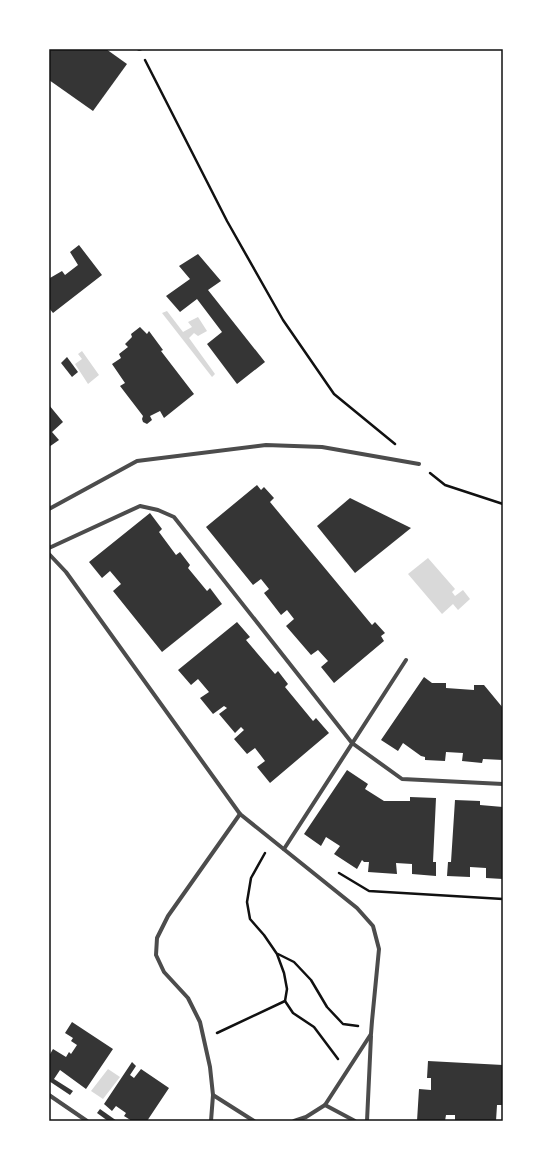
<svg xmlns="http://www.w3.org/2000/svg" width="552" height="1170" font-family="'Space Grotesk',sans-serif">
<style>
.water{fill:#d9d9d9}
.building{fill:#353535}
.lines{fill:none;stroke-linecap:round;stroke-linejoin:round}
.path{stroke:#111;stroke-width:2.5}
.minor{stroke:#4c4c4c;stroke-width:4}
.neatline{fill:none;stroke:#111;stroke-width:1.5}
</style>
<rect width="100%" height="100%" fill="#fff"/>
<!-- water -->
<g class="water">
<path d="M 167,311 L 183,332 L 192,327 L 188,322 L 198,317 L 207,331 L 198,336 L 194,333 L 189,338 L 215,374 L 212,377 L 162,313 Z"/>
<path d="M 82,351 L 99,375 L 88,384 L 75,364 L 82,359 L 78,354 Z"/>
<path d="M 428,558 L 455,589 L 452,592 L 455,596 L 463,590 L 470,599 L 458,610 L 453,604 L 442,614 L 408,574 Z"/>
<path d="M 108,1069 L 120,1077 L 103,1099 L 91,1091 Z"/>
</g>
<!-- building -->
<g class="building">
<path d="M 49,49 L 106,49 L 127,64 L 93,111 L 49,80 Z"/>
<path d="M 79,245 L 102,275 L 53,313 L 49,308 L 49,276 L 50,278 L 62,271 L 65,275 L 78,265 L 70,252 Z"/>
<path d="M 198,254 L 221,281 L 208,290 L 265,362 L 237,384 L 207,344 L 222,332 L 197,299 L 180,312 L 166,296 L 190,279 L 179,266 Z"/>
<path d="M 140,327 L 147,334 L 149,331 L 163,350 L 161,351 L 194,394 L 164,418 L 160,411 L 150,416 L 152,420 L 147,424 L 143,422 L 142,419 L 143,416 L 120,386 L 125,383 L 112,364 L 121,358 L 119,354 L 128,347 L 125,344 L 132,337 L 131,334 Z"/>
<path d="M 67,357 L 78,372 L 72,377 L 61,363 Z"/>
<path d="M 49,405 L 63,422 L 52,432 L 59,440 L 49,447 Z"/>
<path d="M 257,485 L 261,490 L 264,487 L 274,498 L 270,502 L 372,625 L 375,622 L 385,633 L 381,636 L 384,641 L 334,683 L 321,667 L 328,661 L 318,650 L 311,655 L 286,626 L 294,619 L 287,610 L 281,615 L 264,593 L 269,589 L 261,579 L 253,585 L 206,527 Z"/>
<path d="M 350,498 L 411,528 L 355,573 L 317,526 Z"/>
<path d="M 150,513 L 162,529 L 159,532 L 176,555 L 180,552 L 190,565 L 188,568 L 207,591 L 210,588 L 222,604 L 162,652 L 113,591 L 121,584 L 110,571 L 102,578 L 89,562 Z"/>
<path d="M 237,622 L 250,637 L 246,640 L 275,674 L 278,671 L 288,684 L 285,687 L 313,721 L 316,718 L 329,733 L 270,783 L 257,767 L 265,761 L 255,748 L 247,754 L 234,739 L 244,730 L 241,727 L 235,733 L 219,714 L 227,708 L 224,706 L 213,714 L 200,698 L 209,692 L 198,679 L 191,685 L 178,670 Z"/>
<path d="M 424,677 L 432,683 L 446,683 L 446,688 L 474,690 L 474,685 L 484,685 L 503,708 L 503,760 L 483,759 L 482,763 L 462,761 L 463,753 L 446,752 L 445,761 L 425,760 L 425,757 L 421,756 L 403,743 L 398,751 L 381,740 Z"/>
<path d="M 347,770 L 368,784 L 365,789 L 384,801 L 410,801 L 410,797 L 436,798 L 433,862 L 436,862 L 436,876 L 412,874 L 412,864 L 396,863 L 397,874 L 368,872 L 369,862 L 364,862 L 362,860 L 357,869 L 334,854 L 340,846 L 326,837 L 321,846 L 304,834 Z"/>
<path d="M 455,800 L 480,801 L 480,805 L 503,807 L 503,879 L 486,878 L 486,868 L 470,867 L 470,877 L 447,876 L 448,862 L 451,862 Z"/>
<path d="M 72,1022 L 113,1049 L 86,1089 L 60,1070 L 54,1079 L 73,1091 L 70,1095 L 49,1081 L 49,1056 L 53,1049 L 66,1057 L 69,1052 L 71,1054 L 77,1045 L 71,1041 L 73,1038 L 65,1033 Z"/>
<path d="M 428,1061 L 503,1065 L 503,1105 L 497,1105 L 496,1121 L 455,1121 L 455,1115 L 446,1115 L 445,1121 L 417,1121 L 419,1089 L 431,1090 L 431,1078 L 427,1078 Z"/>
<path d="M 132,1062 L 136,1066 L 130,1075 L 134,1078 L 141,1069 L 169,1088 L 147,1121 L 132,1121 L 124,1116 L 126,1113 L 116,1106 L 112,1111 L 104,1104 Z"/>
<path d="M 100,1109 L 117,1121 L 108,1121 L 97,1113 Z"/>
</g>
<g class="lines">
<!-- path -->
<g class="path">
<path d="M 145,60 L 227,221 L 283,320 L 334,394 L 395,444"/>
<path d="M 430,473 L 445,485 L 503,504"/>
<path d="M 265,853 L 251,878 L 247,902 L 250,919 L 264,935 L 277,954 L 284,973 L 287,989 L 285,1001 L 293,1013 L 314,1027 L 338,1059"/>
<path d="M 339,873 L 369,891 L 503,899"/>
<path d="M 278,954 L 294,962 L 311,980 L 327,1007 L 343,1024 L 358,1026"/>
<path d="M 217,1033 L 285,1001"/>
</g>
<!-- minor -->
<g class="minor">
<path d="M 139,49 L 140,49"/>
<path d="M 49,509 L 137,461 L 266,445 L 322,447 L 419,464"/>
<path d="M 49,548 L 140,506 L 158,510 L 174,517 L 352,743 L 402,779 L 503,784"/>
<path d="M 49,554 L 66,572 L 240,814"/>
<path d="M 284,849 L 406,660"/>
<path d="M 49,1095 L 87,1121"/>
<path d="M 325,1105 L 355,1121"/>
<path d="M 211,1121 L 213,1095"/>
<path d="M 254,1121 L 213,1095 L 210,1067 L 200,1022 L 188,998 L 164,972 L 156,955 L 157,938 L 168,916 L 240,814 L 357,908 L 373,926 L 379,949 L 372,1021 L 371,1034 L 325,1105 L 306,1117 L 294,1121"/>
<path d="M 367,1121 L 371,1036"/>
</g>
</g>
<!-- border -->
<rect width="552" height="1170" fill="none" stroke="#ffffff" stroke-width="100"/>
<rect x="50" y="50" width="452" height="1070" class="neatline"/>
</svg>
